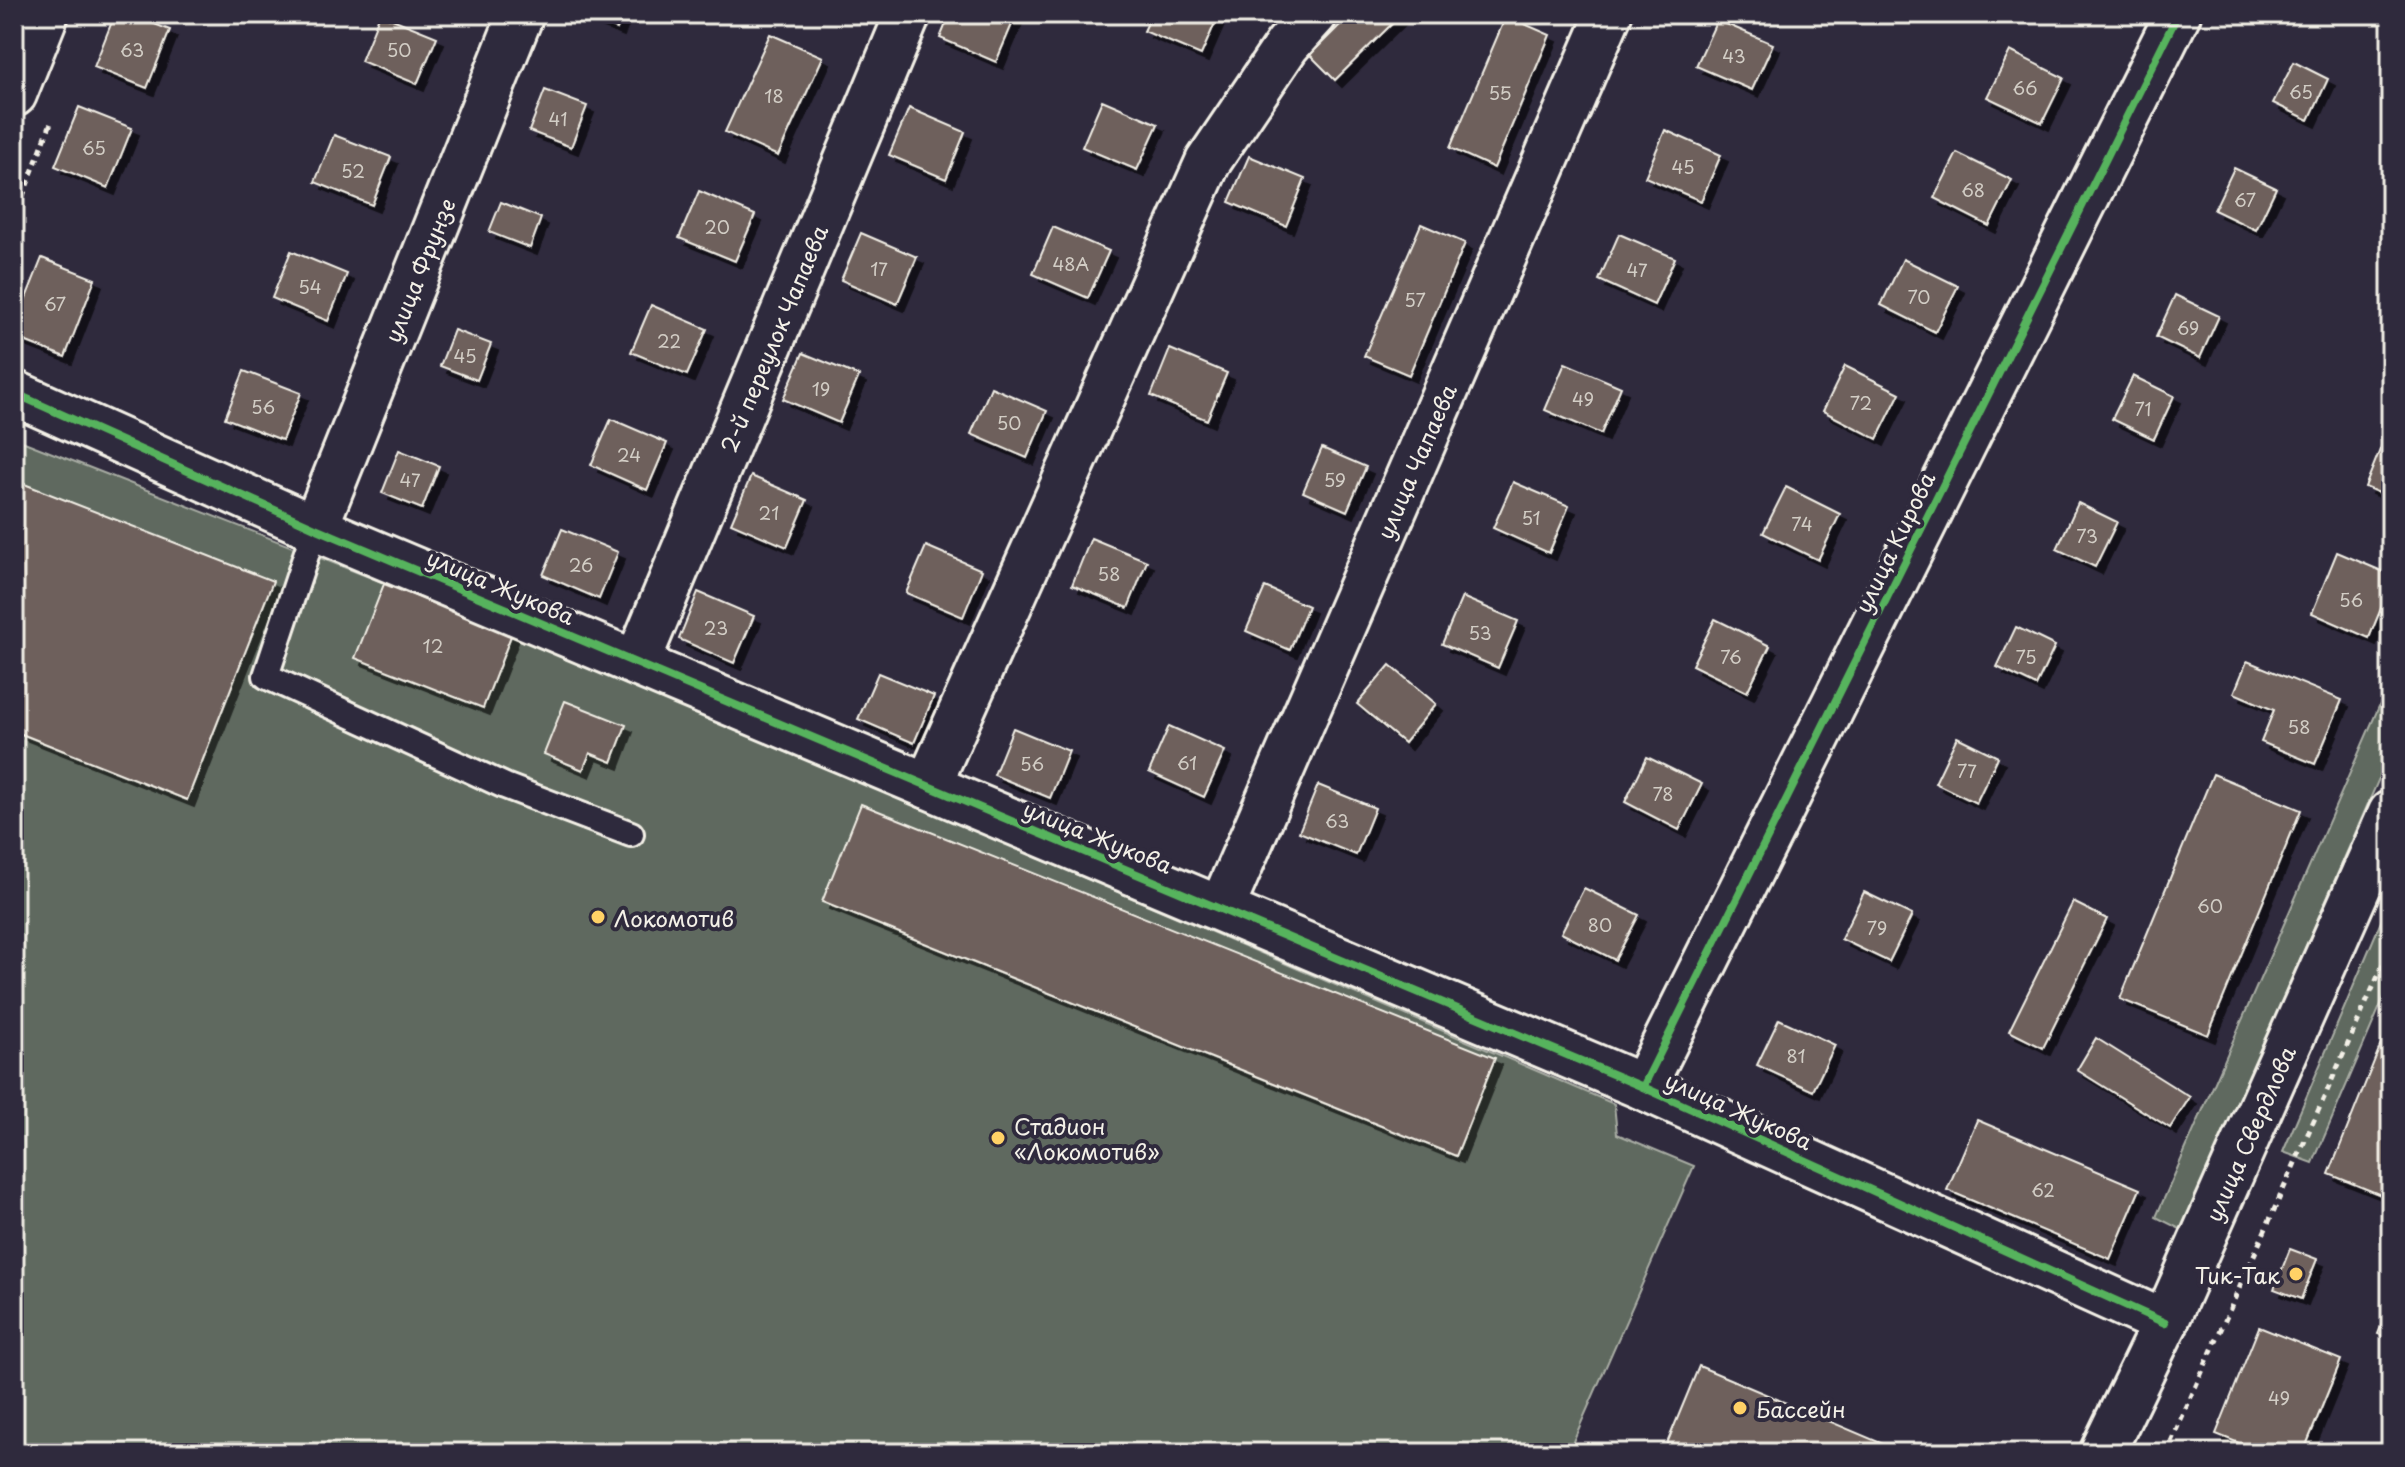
<svg xmlns="http://www.w3.org/2000/svg" width="2405" height="1467" font-family="'Playpen Sans',sans-serif">
<style>
.green{fill:#5e695f;stroke:#a9ada4;stroke-width:2}
.building{fill:#6e605c;stroke:#f4f1e8;stroke-width:2;filter:url(#shadow)}
.lines{fill:none;stroke-linecap:round;stroke-linejoin:round}
.lane-casing{stroke:#f4f1e8;stroke-width:30}
.street-casing{stroke:#f4f1e8;stroke-width:50}
.secondary-casing{stroke:#f4f1e8;stroke-width:50}
.path{stroke:#f4f1e8;stroke-width:5;stroke-dasharray:6 6;stroke-linecap:butt}
.lane{stroke:#2f2a3d;stroke-width:24}
.street{stroke:#2f2a3d;stroke-width:44}
.secondary{stroke:#2f2a3d;stroke-width:44}
.cycleway-casing{stroke:#2f2a3d;stroke-width:13}
.cycleway{stroke:#56b35d;stroke-width:8}
.poi-dot{fill:#ffd166;stroke:#2f2a3d;stroke-width:3}
.labels{text-anchor:middle;dominant-baseline:central;stroke-width:8;stroke-linejoin:round;paint-order:stroke}
.number-label{font-size:18px;fill:#d2cdc5}
.street-label{font-size:22px;fill:#f4f1e8;stroke:#2f2a3d}
.poi-label{font-size:22px;fill:#f4f1e8;stroke:#2f2a3d;text-anchor:start}
</style>
<defs>
<filter id="shadow"><feDropShadow dx="7" dy="7" stdDeviation="0" flood-color="#0009"/></filter>
</defs>
<rect width="100%" height="100%" fill="#2f2a3d"/>
<filter id="ink" filterUnits="userSpaceOnUse"><feTurbulence type="fractalNoise" baseFrequency=".0125" numOctaves="2"/><feDisplacementMap in="SourceGraphic" scale="16" xChannelSelector="R" yChannelSelector="G"/><feConvolveMatrix kernelMatrix="1 2 1 2 8 2 1 2 1" color-interpolation-filters="sRGB"/></filter>
<g filter="url(#ink)">
<!-- green -->
<g class="green">
<path d="M 14,438 L 512,633 L 1614,1104 L 1617,1134 L 1694,1166 L 1568,1453 L 14,1453 Z"/>
<path d="M 2391,679 L 2391,751 L 2182,1230 L 2156,1217 Z"/>
<path d="M 2391,898 L 2391,981 L 2313,1163 L 2283,1152 Z"/>
</g>
<!-- building -->
<g class="building">
<path d="M 115,14 L 129,14 L 170,30 L 147,88 L 94,67 Z"/>
<path d="M 380,14 L 437,37 L 417,84 L 361,61 Z"/>
<path d="M 580,14 L 623,14 L 617,29 Z"/>
<path d="M 950,14 L 1016,15 L 996,62 L 940,38 Z"/>
<path d="M 1152,14 L 1219,14 L 1201,55 L 1144,31 Z"/>
<path d="M 1351,14 L 1402,14 L 1335,80 L 1310,55 Z"/>
<path d="M 1506,16 L 1550,35 L 1494,168 L 1450,148 Z"/>
<path d="M 1717,20 L 1773,44 L 1752,90 L 1696,66 Z"/>
<path d="M 770,34 L 823,57 L 778,156 L 725,132 Z"/>
<path d="M 2010,51 L 2064,78 L 2042,123 L 1987,97 Z"/>
<path d="M 2294,62 L 2328,79 L 2309,120 L 2273,103 Z"/>
<path d="M 545,90 L 587,106 L 571,147 L 529,131 Z"/>
<path d="M 1102,100 L 1158,124 L 1137,170 L 1082,147 Z"/>
<path d="M 79,107 L 132,128 L 108,188 L 55,166 Z"/>
<path d="M 909,108 L 965,132 L 946,179 L 889,155 Z"/>
<path d="M 1665,130 L 1721,155 L 1701,201 L 1645,177 Z"/>
<path d="M 334,135 L 391,157 L 372,205 L 315,182 Z"/>
<path d="M 1957,153 L 2012,180 L 1989,226 L 1934,198 Z"/>
<path d="M 1249,156 L 1305,179 L 1286,226 L 1229,202 Z"/>
<path d="M 2234,168 L 2276,188 L 2256,230 L 2214,210 Z"/>
<path d="M 699,191 L 755,215 L 735,261 L 679,238 Z"/>
<path d="M 501,202 L 541,218 L 530,248 L 489,232 Z"/>
<path d="M 1421,224 L 1465,243 L 1409,375 L 1364,356 Z"/>
<path d="M 1053,227 L 1109,251 L 1088,298 L 1033,274 Z"/>
<path d="M 861,233 L 917,257 L 897,304 L 841,280 Z"/>
<path d="M 1619,234 L 1675,258 L 1654,305 L 1599,280 Z"/>
<path d="M 291,251 L 347,274 L 328,321 L 272,298 Z"/>
<path d="M 42,258 L 95,279 L 65,357 L 14,337 L 14,328 Z"/>
<path d="M 1903,259 L 1958,286 L 1935,332 L 1881,305 Z"/>
<path d="M 2175,295 L 2219,316 L 2200,358 L 2156,337 Z"/>
<path d="M 651,305 L 707,329 L 687,375 L 631,352 Z"/>
<path d="M 454,330 L 491,344 L 477,380 L 440,366 Z"/>
<path d="M 1170,349 L 1227,373 L 1207,420 L 1151,396 Z"/>
<path d="M 803,353 L 859,376 L 839,423 L 783,399 Z"/>
<path d="M 1565,363 L 1621,387 L 1601,434 L 1545,410 Z"/>
<path d="M 1845,366 L 1900,393 L 1877,439 L 1823,411 Z"/>
<path d="M 244,371 L 301,393 L 282,440 L 225,418 Z"/>
<path d="M 2133,376 L 2174,396 L 2154,439 L 2112,419 Z"/>
<path d="M 991,387 L 1047,411 L 1027,458 L 971,434 Z"/>
<path d="M 611,419 L 667,443 L 647,490 L 591,465 Z"/>
<path d="M 2390,425 L 2391,426 L 2391,498 L 2365,487 Z"/>
<path d="M 1322,448 L 1366,467 L 1347,511 L 1303,492 Z"/>
<path d="M 399,450 L 439,466 L 422,509 L 382,493 Z"/>
<path d="M 751,476 L 807,500 L 787,547 L 731,523 Z"/>
<path d="M 14,480 L 273,581 L 187,800 L 14,731 Z"/>
<path d="M 1513,482 L 1569,506 L 1549,553 L 1493,528 Z"/>
<path d="M 1786,487 L 1840,514 L 1818,560 L 1763,533 Z"/>
<path d="M 2078,503 L 2117,522 L 2095,567 L 2057,549 Z"/>
<path d="M 562,529 L 618,552 L 599,599 L 543,575 Z"/>
<path d="M 1091,538 L 1147,561 L 1128,608 L 1072,585 Z"/>
<path d="M 926,546 L 982,570 L 963,617 L 906,593 Z"/>
<path d="M 2337,552 L 2391,575 L 2391,584 L 2369,638 L 2312,613 Z"/>
<path d="M 384,584 L 512,633 L 483,708 L 355,658 Z"/>
<path d="M 1265,587 L 1308,606 L 1290,650 L 1246,631 Z"/>
<path d="M 698,592 L 754,616 L 734,663 L 679,639 Z"/>
<path d="M 1462,597 L 1518,621 L 1498,668 L 1442,644 Z"/>
<path d="M 1715,619 L 1770,646 L 1747,692 L 1692,665 Z"/>
<path d="M 2016,627 L 2055,646 L 2036,686 L 1997,667 Z"/>
<path d="M 2247,661 L 2342,700 L 2315,764 L 2261,742 L 2274,710 L 2234,693 Z"/>
<path d="M 1390,665 L 1436,704 L 1404,743 L 1357,704 Z"/>
<path d="M 878,673 L 934,696 L 914,743 L 858,719 Z"/>
<path d="M 565,701 L 626,725 L 612,762 L 590,753 L 583,770 L 544,754 Z"/>
<path d="M 1169,726 L 1225,751 L 1204,797 L 1149,772 Z"/>
<path d="M 1013,728 L 1069,751 L 1050,798 L 994,775 Z"/>
<path d="M 1957,737 L 1998,757 L 1976,803 L 1935,783 Z"/>
<path d="M 1647,757 L 1702,784 L 1679,830 L 1625,802 Z"/>
<path d="M 2213,774 L 2301,810 L 2208,1035 L 2120,999 Z"/>
<path d="M 1318,785 L 1375,808 L 1356,855 L 1299,832 Z"/>
<path d="M 861,804 L 1495,1058 L 1456,1156 L 822,902 Z"/>
<path d="M 1584,888 L 1639,915 L 1615,960 L 1561,933 Z"/>
<path d="M 1864,892 L 1912,915 L 1889,962 L 1841,939 Z"/>
<path d="M 2073,902 L 2107,919 L 2043,1048 L 2009,1031 Z"/>
<path d="M 1779,1019 L 1835,1045 L 1813,1091 L 1757,1065 Z"/>
<path d="M 2391,1019 L 2391,1199 L 2329,1174 Z"/>
<path d="M 2096,1038 L 2190,1097 L 2170,1128 L 2077,1070 Z"/>
<path d="M 1977,1120 L 2140,1189 L 2110,1259 L 1947,1190 Z"/>
<path d="M 2290,1249 L 2317,1259 L 2301,1299 L 2274,1289 Z"/>
<path d="M 2391,1302 L 2391,1339 L 2378,1334 Z"/>
<path d="M 2259,1327 L 2341,1360 L 2303,1453 L 2264,1453 L 2216,1434 Z"/>
<path d="M 1699,1366 L 1895,1449 L 1894,1453 L 1663,1453 Z"/>
</g>
<g class="lines">
<!-- lane casing -->
<g class="lane-casing">
<path id="lane" d="M 315,528 L 266,676 L 505,786 L 631,834"/>
</g>
<!-- street casing -->
<g class="street-casing">
<g id="street">
<path id="s1" d="M 315,528 L 521,14"/>
<path id="s2" d="M 637,663 L 908,14"/>
<path d="M 928,786 L 1208,162 L 1287,45 L 1315,14"/>
<path id="s3" d="M 1222,907 L 1609,14"/>
<path d="M 1643,1087 L 2178,14"/>
</g>
</g>
<!-- secondary casing -->
<g class="secondary-casing">
<g id="secondary">
<path d="M 14,94 L 46,14"/>
<path d="M 14,393 L 315,528 L 1643,1087 L 2165,1323"/>
<path id="s4" d="M 2102,1453 L 2165,1323 L 2391,813"/>
</g>
</g>
<!-- path -->
<g class="path">
<path d="M 14,219 L 52,120"/>
<path d="M 2166,1453 L 2391,947"/>
</g>
<!-- lane -->
<use href="#lane" class="lane"/>
<!-- street -->
<use href="#street" class="street"/>
<!-- secondary -->
<use href="#secondary" class="secondary"/>
<!-- cycleway casing -->
<g class="cycleway-casing">
<g id="cycleway">
<path d="M 14,393 L 315,528 L 1643,1087 L 2165,1323"/>
<path d="M 1643,1087 L 2178,14"/>
</g>
</g>
<!-- cycleway -->
<use href="#cycleway" class="cycleway"/>
</g>
</g>
<!-- markers -->
<g class="poi-dot">
<circle cx="598" cy="917" r="8"/>
<circle cx="998" cy="1138" r="8"/>
<circle cx="2296" cy="1274" r="8"/>
<circle cx="1740" cy="1408" r="8"/>
</g>
<g class="labels">
<!-- number labels -->
<g class="number-label">
<text x="132" y="49">63</text>
<text x="399" y="49">50</text>
<text x="1734" y="55">43</text>
<text x="2025" y="87">66</text>
<text x="2301" y="91">65</text>
<text x="1500" y="92">55</text>
<text x="774" y="95">18</text>
<text x="558" y="118">41</text>
<text x="94" y="147">65</text>
<text x="1683" y="166">45</text>
<text x="353" y="170">52</text>
<text x="1973" y="189">68</text>
<text x="2245" y="199">67</text>
<text x="717" y="226">20</text>
<text x="1071" y="263">48А</text>
<text x="879" y="268">17</text>
<text x="1637" y="269">47</text>
<text x="310" y="286">54</text>
<text x="1919" y="296">70</text>
<text x="1415" y="299">57</text>
<text x="55" y="303">67</text>
<text x="2188" y="327">69</text>
<text x="669" y="340">22</text>
<text x="465" y="355">45</text>
<text x="821" y="388">19</text>
<text x="1583" y="398">49</text>
<text x="1861" y="402">72</text>
<text x="263" y="406">56</text>
<text x="2143" y="408">71</text>
<text x="1009" y="422">50</text>
<text x="629" y="454">24</text>
<text x="410" y="479">47</text>
<text x="1335" y="479">59</text>
<text x="769" y="512">21</text>
<text x="1531" y="517">51</text>
<text x="1802" y="523">74</text>
<text x="2087" y="535">73</text>
<text x="581" y="564">26</text>
<text x="1109" y="573">58</text>
<text x="2351" y="599">56</text>
<text x="716" y="627">23</text>
<text x="1480" y="632">53</text>
<text x="433" y="645">12</text>
<text x="1731" y="656">76</text>
<text x="2026" y="656">75</text>
<text x="2299" y="726">58</text>
<text x="1187" y="762">61</text>
<text x="1032" y="763">56</text>
<text x="1967" y="770">77</text>
<text x="1663" y="793">78</text>
<text x="1337" y="820">63</text>
<text x="2210" y="905">60</text>
<text x="1600" y="924">80</text>
<text x="1877" y="927">79</text>
<text x="1796" y="1055">81</text>
<text x="2043" y="1189">62</text>
<text x="2279" y="1397">49</text>
</g>
<!-- street labels -->
<g class="street-label">
<text stroke="none"><textPath href="#s1" startOffset="278">улица Фрунзе</textPath></text>
<text stroke="none"><textPath href="#s2" startOffset="352">2-й переулок Чапаева</textPath></text>
<text stroke="none"><textPath href="#s3" startOffset="486">улица Чапаева</textPath></text>
<text transform="translate(1894 542) rotate(-64)">улица Кирова</text>
<text transform="translate(501 586) rotate(23)">улица Жукова</text>
<text transform="translate(1098 836) rotate(22)">улица Жукова</text>
<text transform="translate(1739 1110) rotate(24)">улица Жукова</text>
<text stroke="none"><textPath href="#s4" startOffset="352">улица Свердлова</textPath></text>
</g>
<!-- poi labels -->
<g class="poi-label">
<text x="614" y="917">Локомотив</text>
<text x="1014" y="1125">Стадион<tspan x="1014" dy="25">«Локомотив»</tspan></text>
<text x="2280" y="1274" text-anchor="end">Тик-Так</text>
<text x="1756" y="1408">Бассейн</text>
</g>
</g>
<!-- margin -->
<rect width="2405" height="1467" fill="none" stroke="#2f2a3d" stroke-width="48"/>
<rect x="24" y="24" width="2357" height="1419" fill="none" stroke="#f4f1e8" stroke-width="3" filter="url(#ink)"/>
</svg>
